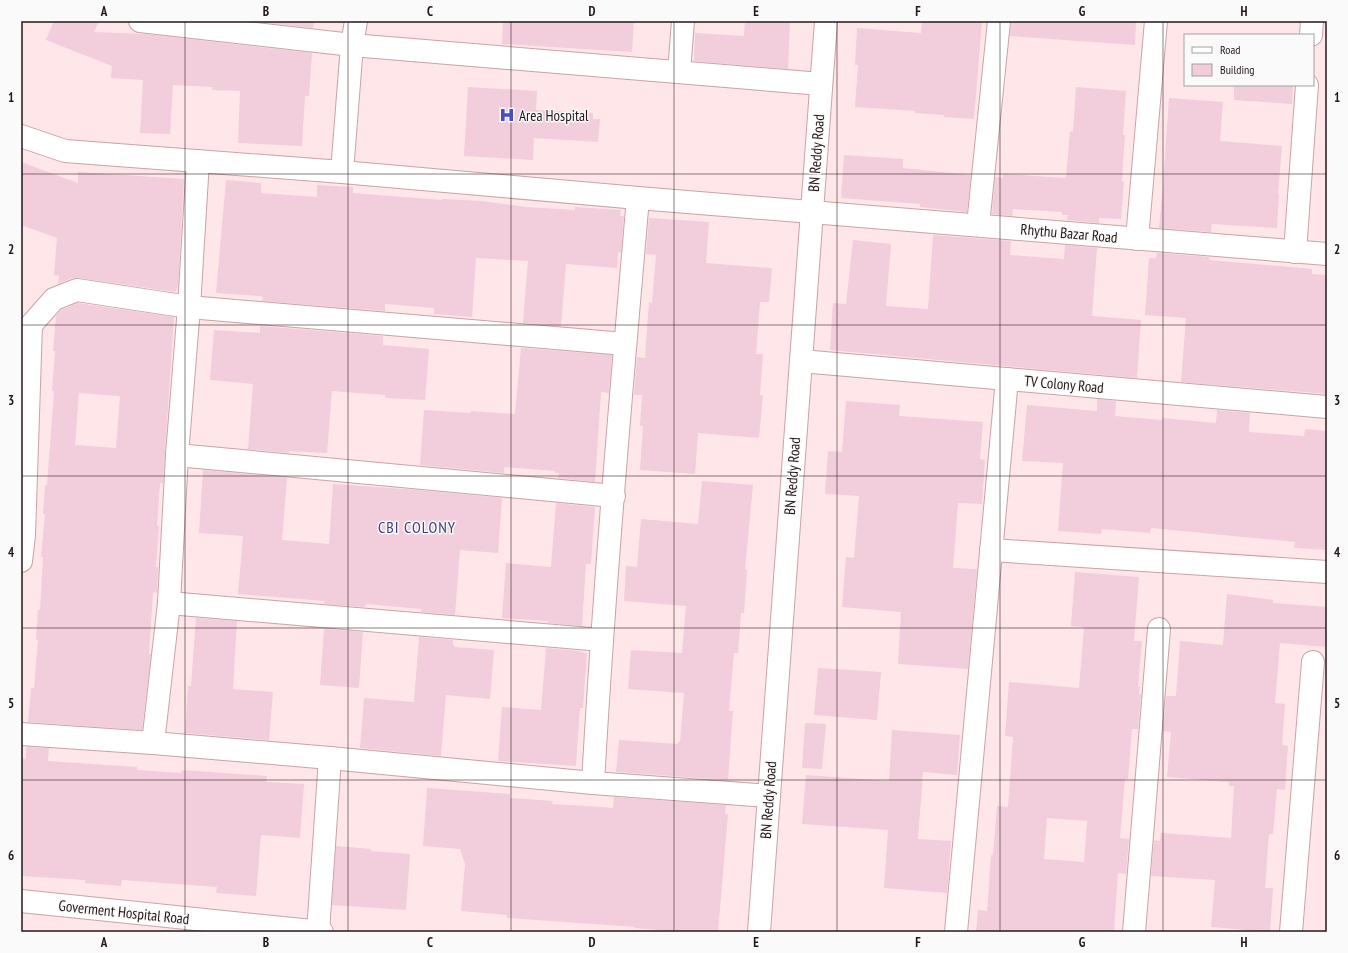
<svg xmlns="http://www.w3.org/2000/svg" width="1348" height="953" font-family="'PT Sans Narrow',sans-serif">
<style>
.building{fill:#f2cddb;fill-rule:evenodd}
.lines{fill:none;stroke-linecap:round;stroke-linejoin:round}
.minor-casing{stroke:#c9a3a6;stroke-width:24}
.minor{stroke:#fff;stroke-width:22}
.grid{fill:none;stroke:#251718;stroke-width:1;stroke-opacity:0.55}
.labels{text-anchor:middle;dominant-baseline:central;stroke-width:3;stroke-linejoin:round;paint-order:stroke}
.poi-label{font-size:15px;fill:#251718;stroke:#fafafa;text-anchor:start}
.street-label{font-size:15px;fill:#251718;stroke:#fafafa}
.neighbourhood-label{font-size:16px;letter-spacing:1px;fill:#3a417d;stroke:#fafafa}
.neatline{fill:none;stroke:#251718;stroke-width:1.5}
.grid-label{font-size:13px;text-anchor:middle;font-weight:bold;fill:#251718}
</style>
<rect width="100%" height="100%" fill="#ffe6e8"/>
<!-- building -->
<g class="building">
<path d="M 54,21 L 99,21 L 94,32 L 145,34 L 312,53 L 309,96 L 305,96 L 302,146 L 238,143 L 240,91 L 212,90 L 213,87 L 173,85 L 170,134 L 140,133 L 143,80 L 111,78 L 112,66 L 46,40 Z"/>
<path d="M 251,21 L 314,21 L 313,28 Z"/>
<path d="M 503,21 L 634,21 L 632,52 L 502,44 Z"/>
<path d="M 745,21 L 790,21 L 788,69 L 694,61 L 695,33 L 744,36 Z"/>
<path d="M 922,21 L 982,21 L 974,119 L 944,117 L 944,115 L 915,113 L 915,111 L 855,107 L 858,65 L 855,65 L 857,28 L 921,33 Z"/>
<path d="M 1011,21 L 1136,21 L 1135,45 L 1010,36 Z"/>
<path d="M 1234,85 L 1293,85 L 1292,104 L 1234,100 Z"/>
<path d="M 468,87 L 537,91 L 536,110 L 593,113 L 593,119 L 600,119 L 598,142 L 534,138 L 533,160 L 464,156 Z"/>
<path d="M 1076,87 L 1126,91 L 1123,135 L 1125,135 L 1122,181 L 1124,181 L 1121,219 L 1099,218 L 1099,223 L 1067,220 L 1068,215 L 1062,215 L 1062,212 L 1013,209 L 1012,216 L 992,214 L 995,177 L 1003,178 L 1003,174 L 1064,178 L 1066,177 L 1070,131 L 1073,132 Z"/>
<path d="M 1169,98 L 1223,102 L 1220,141 L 1282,146 L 1278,194 L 1279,195 L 1277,228 L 1212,224 L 1211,232 L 1159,228 L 1163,185 Z"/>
<path d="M 844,155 L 903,159 L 903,168 L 971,175 L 967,212 L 920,207 L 920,204 L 841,198 Z"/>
<path d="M 21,162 L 78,183 L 78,172 L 184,179 L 178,288 L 177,288 L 176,292 L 79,278 L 72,278 L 58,284 L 59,276 L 54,275 L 57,238 L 21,225 Z"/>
<path d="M 226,180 L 261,183 L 261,193 L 317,197 L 317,185 L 353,187 L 353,193 L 442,200 L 442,199 L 481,201 L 527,207 L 575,210 L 575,207 L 621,210 L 620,216 L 624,216 L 621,253 L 618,252 L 617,268 L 566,264 L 561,326 L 523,323 L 528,261 L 476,258 L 472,317 L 434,314 L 434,308 L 385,304 L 385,311 L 262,301 L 263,297 L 260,296 L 216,293 Z"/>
<path d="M 649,218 L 709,222 L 706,263 L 772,268 L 769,302 L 760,302 L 756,354 L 763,354 L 760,395 L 763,395 L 759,438 L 698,433 L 695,474 L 640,470 L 643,426 L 640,426 L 642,395 L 634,395 L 637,357 L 645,358 L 649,302 L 652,303 L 656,255 L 646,254 Z"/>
<path d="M 933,235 L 1011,241 L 1010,255 L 1064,259 L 1065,245 L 1097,248 L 1092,316 L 1141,320 L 1137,378 L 830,350 L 833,303 L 846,304 L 853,240 L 891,244 L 886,306 L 928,309 Z"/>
<path d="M 1157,253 L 1210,257 L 1209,260 L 1312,269 L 1312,274 L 1327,275 L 1327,394 L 1181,382 L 1186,318 L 1145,315 L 1149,258 L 1156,258 Z"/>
<path d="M 78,303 L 174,317 L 163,483 L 160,483 L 157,526 L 159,526 L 156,567 L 158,567 L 157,593 L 153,592 L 149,654 L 151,654 L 142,730 L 28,722 L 31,688 L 34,688 L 38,640 L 36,639 L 38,610 L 40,610 L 43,557 L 41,557 L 45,514 L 43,514 L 45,485 L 47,485 L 54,391 L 52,391 L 55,351 L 53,351 L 56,316 L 61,310 ZM 79,393 L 119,396 L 120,397 L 116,448 L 75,445 Z"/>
<path d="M 260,326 L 383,336 L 383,345 L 429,349 L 425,400 L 385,398 L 385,395 L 332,391 L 327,453 L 289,451 L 289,453 L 248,449 L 253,384 L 210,380 L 214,330 L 260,333 Z"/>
<path d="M 521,348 L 612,355 L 609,393 L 601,392 L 595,482 L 558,478 L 559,473 L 555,473 L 555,471 L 504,467 L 504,473 L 420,465 L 424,410 L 470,413 L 471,411 L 515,414 Z"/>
<path d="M 1097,399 L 1116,401 L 1115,416 L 1162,420 L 1162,418 L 1216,423 L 1217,410 L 1250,413 L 1249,432 L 1304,436 L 1305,429 L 1327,431 L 1327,550 L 1294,548 L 1295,542 L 1151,528 L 1150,533 L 1102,529 L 1101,534 L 1058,531 L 1063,463 L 1022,461 L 1027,405 L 1097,411 Z"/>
<path d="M 846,401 L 900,405 L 899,416 L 983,422 L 980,459 L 985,460 L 982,504 L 958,503 L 953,568 L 977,569 L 968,669 L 898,664 L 901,612 L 842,607 L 846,557 L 854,558 L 859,496 L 825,494 L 828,451 L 842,452 Z"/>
<path d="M 203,470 L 287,478 L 282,540 L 329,544 L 333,484 L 418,490 L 502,498 L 498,553 L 460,550 L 455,615 L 421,612 L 421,609 L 366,604 L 365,607 L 324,604 L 325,601 L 238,594 L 243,536 L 199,533 Z"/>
<path d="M 702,481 L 753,485 L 745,569 L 747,570 L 744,613 L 741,613 L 738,653 L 734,653 L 729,711 L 733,711 L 728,780 L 616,772 L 619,740 L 678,744 L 678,742 L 680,742 L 684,693 L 628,689 L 631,650 L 682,653 L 686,606 L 624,601 L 626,566 L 637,567 L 641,519 L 698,524 Z"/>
<path d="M 556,503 L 595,507 L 591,564 L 586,564 L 582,626 L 548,623 L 548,621 L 502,618 L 506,563 L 551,567 Z"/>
<path d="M 1075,572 L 1139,577 L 1134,641 L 1142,641 L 1138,687 L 1140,687 L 1139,694 L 1141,694 L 1138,729 L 1132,729 L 1128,779 L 1125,779 L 1120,838 L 1129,839 L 1126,874 L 1118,873 L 1114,932 L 976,932 L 978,910 L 987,911 L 991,855 L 993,855 L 997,806 L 1008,807 L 1013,737 L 1005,736 L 1009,682 L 1079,688 L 1084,627 L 1071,626 ZM 1047,818 L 1087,821 L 1084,862 L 1044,859 Z"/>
<path d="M 1227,594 L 1273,600 L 1273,603 L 1327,607 L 1326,647 L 1280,643 L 1275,703 L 1285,704 L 1282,745 L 1288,746 L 1285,790 L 1277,789 L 1273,834 L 1269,834 L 1265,888 L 1273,888 L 1270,932 L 1211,927 L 1215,880 L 1151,876 L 1154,840 L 1160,841 L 1161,833 L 1231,838 L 1234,786 L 1229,786 L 1229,782 L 1167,777 L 1171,732 L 1163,731 L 1166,696 L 1176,696 L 1180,641 L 1223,645 Z"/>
<path d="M 196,618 L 237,621 L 233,689 L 273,692 L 269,740 L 185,733 L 188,686 L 191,686 Z"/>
<path d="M 324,629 L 363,632 L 359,688 L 320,685 Z"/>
<path d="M 419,637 L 453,640 L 453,645 L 454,645 L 454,647 L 494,650 L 490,699 L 446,695 L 441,756 L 360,748 L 364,698 L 414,702 Z"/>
<path d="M 546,648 L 580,651 L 580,652 L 587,653 L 583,708 L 580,708 L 576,766 L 498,761 L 502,707 L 541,710 Z"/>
<path d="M 818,668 L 881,672 L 877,720 L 814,715 Z"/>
<path d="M 805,723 L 826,724 L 822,769 L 802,768 Z"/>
<path d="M 892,730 L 960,735 L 957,775 L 923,772 L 918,839 L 951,841 L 947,893 L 884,888 L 888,830 L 802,824 L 806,775 L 889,781 Z"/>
<path d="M 26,747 L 49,748 L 48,761 L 137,767 L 137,770 L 181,773 L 182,770 L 267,776 L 266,782 L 304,784 L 300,838 L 261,835 L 256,896 L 216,893 L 217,887 L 122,880 L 121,886 L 85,883 L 85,880 L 21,876 L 21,758 L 26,759 Z"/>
<path d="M 427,788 L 510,794 L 510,798 L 553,801 L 552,804 L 602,807 L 613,808 L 614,797 L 726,805 L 725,814 L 728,814 L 718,932 L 683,932 L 635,928 L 635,927 L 507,918 L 507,915 L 461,911 L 465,864 L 460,849 L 423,846 Z"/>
<path d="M 336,846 L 371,849 L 371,851 L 410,854 L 406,910 L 332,905 Z"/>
</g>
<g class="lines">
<!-- minor casing -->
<g class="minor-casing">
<g id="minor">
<path d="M 140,21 L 352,45 L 821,84"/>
<path d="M 1311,35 L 1312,21"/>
<path d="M 679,72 L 683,21"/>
<path d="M 21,136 L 65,151 L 342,172 L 638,198 L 1327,254"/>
<path d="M 342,172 L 352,45 L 356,21"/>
<path d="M 978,225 L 999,21"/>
<path d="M 1137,239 L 1156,21"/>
<path d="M 1295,252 L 1307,85"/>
<path d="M 801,361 L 1327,407"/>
<path d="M 177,455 L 614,496"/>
<path d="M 991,550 L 1327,572"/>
<path d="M 21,561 L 24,535 L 31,325 L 54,299 L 77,290 L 189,307 L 625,344"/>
<path d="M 169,603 L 602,640"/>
<path d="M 21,734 L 153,743 L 330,758 L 593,783 L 769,796"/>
<path d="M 153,743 L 169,603 L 177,455 L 189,307 L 198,161"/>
<path d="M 593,783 C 604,588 621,393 638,198"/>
<path d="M 21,901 L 322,932"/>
<path d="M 318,932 L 330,758"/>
<path d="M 759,932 L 826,21"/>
<path d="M 956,932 L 1007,379"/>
<path d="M 1134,932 L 1159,629"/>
<path d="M 1291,932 L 1313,662"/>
</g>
</g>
<!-- minor -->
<use href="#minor" class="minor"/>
</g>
<!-- grid -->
<path class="grid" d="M 185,21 L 185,932M 348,21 L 348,932M 511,21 L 511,932M 674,21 L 674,932M 837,21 L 837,932M 1000,21 L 1000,932M 1163,21 L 1163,932M 21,174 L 1327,174M 21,325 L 1327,325M 21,476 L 1327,476M 21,628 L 1327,628M 21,780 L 1327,780"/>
<!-- icons -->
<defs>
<g id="hospital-bare" transform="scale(1.2)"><path d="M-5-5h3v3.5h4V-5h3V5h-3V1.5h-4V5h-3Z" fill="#494ec3" stroke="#fafafa" stroke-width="2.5" paint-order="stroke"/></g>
</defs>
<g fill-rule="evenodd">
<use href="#hospital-bare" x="507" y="115"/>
</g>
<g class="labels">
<!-- poi labels -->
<g class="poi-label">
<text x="519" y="115">Area Hospital</text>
</g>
<!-- street labels -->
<g class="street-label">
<text transform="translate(816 153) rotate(-86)">BN Reddy Road</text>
<text transform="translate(1069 233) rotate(5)">Rhythu Bazar Road</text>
<text transform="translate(1064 384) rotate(5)">TV Colony Road</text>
<text transform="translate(792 476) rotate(-86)">BN Reddy Road</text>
<text transform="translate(768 800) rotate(-86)">BN Reddy Road</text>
<text transform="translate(124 912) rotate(6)">Goverment Hospital Road</text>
</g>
<!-- neighbourhood labels -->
<g class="neighbourhood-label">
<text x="417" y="527">CBI COLONY</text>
</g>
</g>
<!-- border -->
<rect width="1348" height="953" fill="none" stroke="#fafafa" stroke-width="44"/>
<!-- legend -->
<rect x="1184" y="34" width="130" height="52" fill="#fafafa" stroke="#a59fa0"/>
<rect x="1192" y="47" width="20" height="6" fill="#ffffff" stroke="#a59fa0"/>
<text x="1220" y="54" font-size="12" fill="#251718">Road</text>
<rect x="1192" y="64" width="20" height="12" fill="#f2cddb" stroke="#a59fa0"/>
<text x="1220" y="74" font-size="12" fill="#251718">Building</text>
<rect x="22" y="22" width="1304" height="909" class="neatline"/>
<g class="grid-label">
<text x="104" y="16">A</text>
<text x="266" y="16">B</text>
<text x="430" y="16">C</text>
<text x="592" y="16">D</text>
<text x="756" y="16">E</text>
<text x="918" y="16">F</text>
<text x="1082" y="16">G</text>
<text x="1244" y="16">H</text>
<text x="11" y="102">1</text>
<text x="1337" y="102">1</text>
<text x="11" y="254">2</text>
<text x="1337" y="254">2</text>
<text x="11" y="405">3</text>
<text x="1337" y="405">3</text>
<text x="11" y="557">4</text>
<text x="1337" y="557">4</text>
<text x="11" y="708">5</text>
<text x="1337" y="708">5</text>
<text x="11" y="860">6</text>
<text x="1337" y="860">6</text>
<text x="104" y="947">A</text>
<text x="266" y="947">B</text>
<text x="430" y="947">C</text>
<text x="592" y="947">D</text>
<text x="756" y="947">E</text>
<text x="918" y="947">F</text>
<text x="1082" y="947">G</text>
<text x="1244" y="947">H</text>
</g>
</svg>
